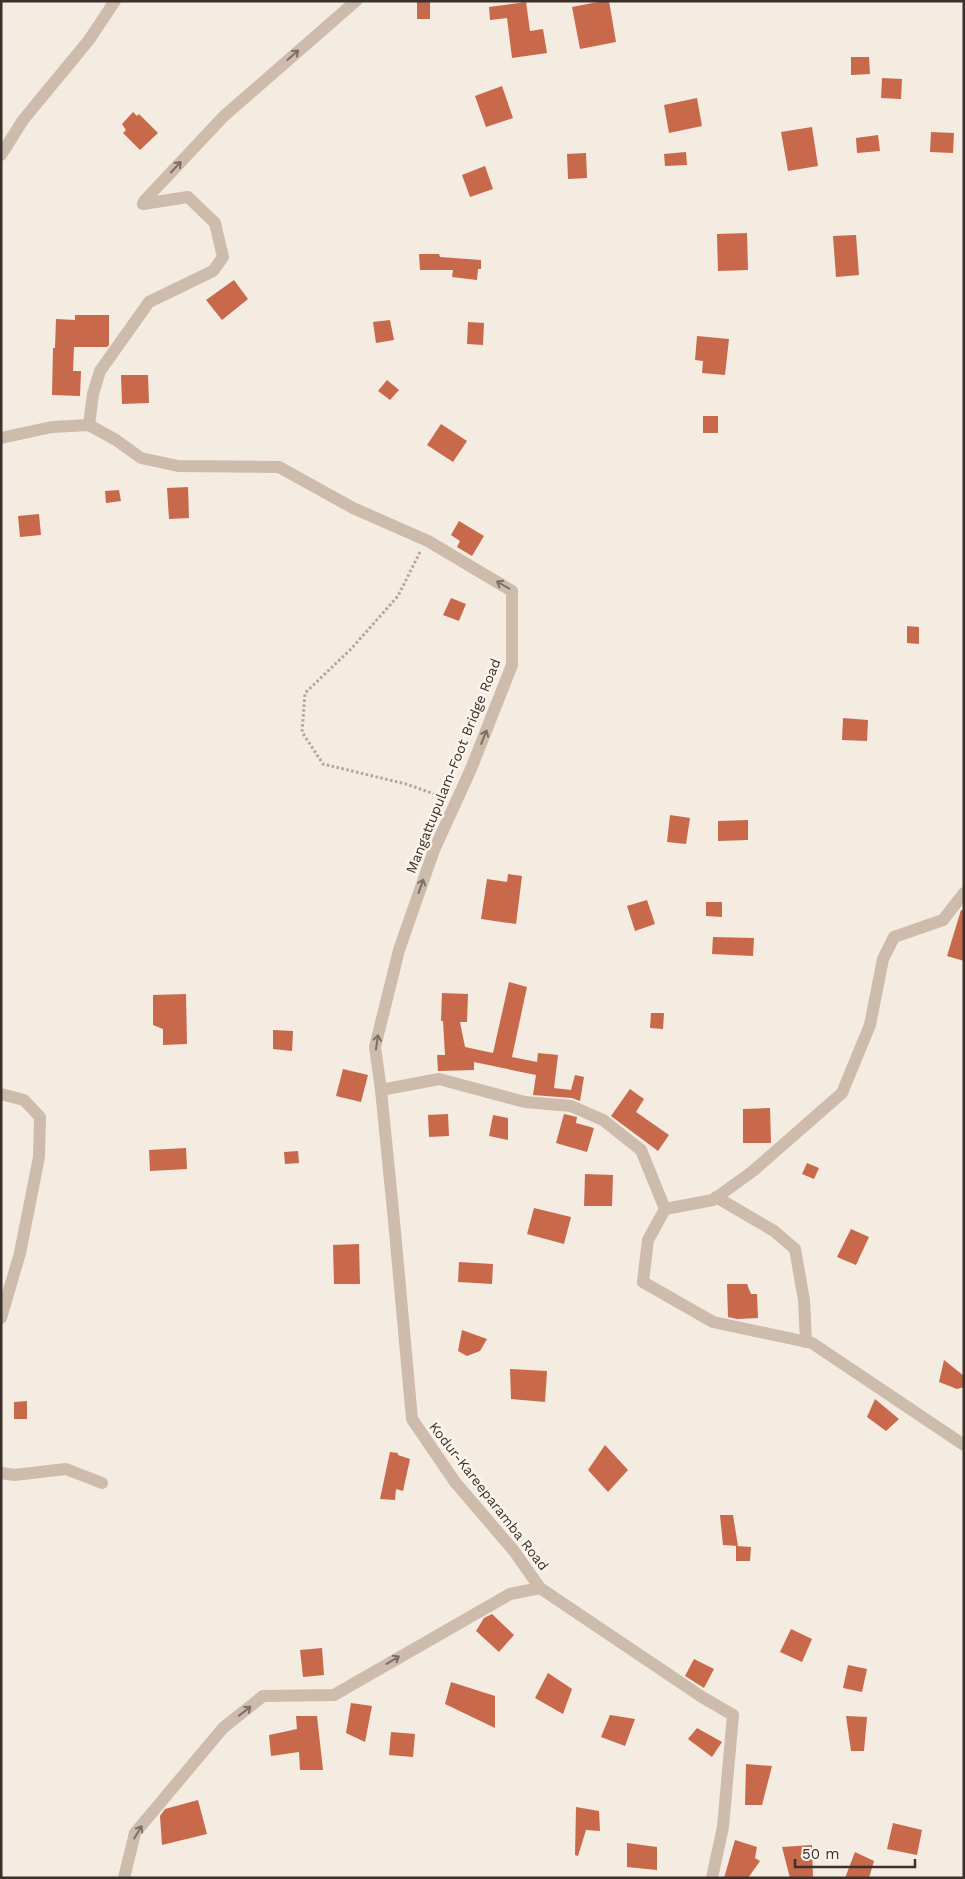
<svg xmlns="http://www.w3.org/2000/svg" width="965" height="1879" font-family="'Work Sans',sans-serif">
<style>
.building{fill:#c8694b}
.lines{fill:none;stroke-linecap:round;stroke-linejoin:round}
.path{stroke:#b9a596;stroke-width:3;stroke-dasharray:2.5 2.5;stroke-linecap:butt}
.minor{stroke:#cdbbac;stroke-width:12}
.oneway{stroke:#7d6f65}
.labels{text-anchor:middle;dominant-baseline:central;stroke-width:5;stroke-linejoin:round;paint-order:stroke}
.street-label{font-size:14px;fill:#3b302b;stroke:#fbf5ee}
</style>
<rect width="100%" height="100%" fill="#f4ebe1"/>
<!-- building -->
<g class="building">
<rect x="417" y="1" width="13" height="18"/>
<path d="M 603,1 L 609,1 L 616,42 L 580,49 L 572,7 Z"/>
<path d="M 526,2 L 530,31 L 543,29 L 547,53 L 512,58 L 507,18 L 490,20 L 489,7 Z"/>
<path d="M 851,57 L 869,57 L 870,74 L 851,75 Z"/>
<path d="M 882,78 L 902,79 L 901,99 L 881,98 Z"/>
<path d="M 502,86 L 513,118 L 486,127 L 475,96 Z"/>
<path d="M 697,98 L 702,126 L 669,133 L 664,105 Z"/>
<path d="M 133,112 L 137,116 L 139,114 L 158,133 L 140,150 L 123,133 L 126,130 L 122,124 Z"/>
<path d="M 812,127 L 818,166 L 788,171 L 781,132 Z"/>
<path d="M 931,132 L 954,133 L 953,153 L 930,152 Z"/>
<path d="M 878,135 L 880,151 L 857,153 L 856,138 Z"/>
<path d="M 686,152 L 687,165 L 665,166 L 664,154 Z"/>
<path d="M 586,153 L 587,178 L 568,179 L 567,154 Z"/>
<path d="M 485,166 L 493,189 L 470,197 L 462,175 Z"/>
<path d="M 747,233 L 748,270 L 718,271 L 717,234 Z"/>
<path d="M 856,235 L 859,275 L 836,277 L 833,236 Z"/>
<path d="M 419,254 L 439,254 L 440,257 L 481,260 L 481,269 L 478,269 L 477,280 L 452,277 L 453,270 L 420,270 Z"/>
<path d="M 234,280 L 248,299 L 222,320 L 206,300 Z"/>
<path d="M 75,315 L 109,315 L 109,345 L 107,347 L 74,347 L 73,371 L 81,371 L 80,396 L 52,395 L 53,348 L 55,348 L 56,319 L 75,320 Z"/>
<path d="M 390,320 L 394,340 L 376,343 L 373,322 Z"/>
<path d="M 468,322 L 484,323 L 483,345 L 467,344 Z"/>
<path d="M 697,336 L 729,339 L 725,375 L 702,373 L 703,361 L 695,360 Z"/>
<path d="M 121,375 L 148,375 L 149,403 L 122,404 Z"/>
<path d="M 387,380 L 399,390 L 390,400 L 378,391 Z"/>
<rect x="703" y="416" width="15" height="17"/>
<path d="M 441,424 L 467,441 L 453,462 L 427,445 Z"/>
<path d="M 188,487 L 189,518 L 169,519 L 167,488 Z"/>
<path d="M 119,490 L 121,501 L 106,503 L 105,491 Z"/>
<path d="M 39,514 L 41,535 L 20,537 L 18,516 Z"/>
<path d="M 459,521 L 484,536 L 472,556 L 457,547 L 460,541 L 451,535 Z"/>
<path d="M 451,598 L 466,604 L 459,621 L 443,615 Z"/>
<path d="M 907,626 L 919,627 L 919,644 L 907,643 Z"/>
<path d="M 843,718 L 868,720 L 867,741 L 842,740 Z"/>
<path d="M 670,815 L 690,818 L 686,844 L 667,842 Z"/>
<path d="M 748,820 L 748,840 L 718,841 L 718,821 Z"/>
<path d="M 508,874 L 522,876 L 516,924 L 481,919 L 487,879 L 507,882 Z"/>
<path d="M 647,900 L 655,924 L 635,931 L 627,906 Z"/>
<path d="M 706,902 L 722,902 L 722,917 L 706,916 Z"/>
<path d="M 961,910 L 964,911 L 964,961 L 947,956 Z"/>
<path d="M 713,937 L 754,938 L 753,956 L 712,954 Z"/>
<path d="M 509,982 L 527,987 L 512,1057 L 537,1062 L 538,1053 L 558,1055 L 554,1088 L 571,1090 L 575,1075 L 584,1077 L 580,1101 L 572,1098 L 533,1095 L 536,1075 L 474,1062 L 474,1070 L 438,1071 L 437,1055 L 445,1055 L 443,1021 L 441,1021 L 442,993 L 468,994 L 467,1022 L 460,1022 L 465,1047 L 493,1053 Z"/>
<path d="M 186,994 L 187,1044 L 163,1045 L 163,1029 L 153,1025 L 153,995 Z"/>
<path d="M 651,1013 L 664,1013 L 663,1029 L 650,1028 Z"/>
<path d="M 273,1030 L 293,1031 L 292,1051 L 273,1049 Z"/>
<path d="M 343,1069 L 368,1075 L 361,1102 L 336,1096 Z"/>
<path d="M 630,1089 L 644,1099 L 636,1112 L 669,1135 L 658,1151 L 611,1116 Z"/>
<path d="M 770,1108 L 771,1143 L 743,1143 L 743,1109 Z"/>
<path d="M 448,1114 L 449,1136 L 429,1137 L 428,1115 Z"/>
<path d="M 564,1114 L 577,1117 L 576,1123 L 594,1128 L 587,1152 L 556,1143 Z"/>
<path d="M 493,1115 L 508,1118 L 508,1140 L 489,1136 Z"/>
<path d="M 186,1148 L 187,1169 L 150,1171 L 149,1150 Z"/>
<path d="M 298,1151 L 299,1163 L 285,1164 L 284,1152 Z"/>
<path d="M 807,1163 L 819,1168 L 814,1179 L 802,1174 Z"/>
<path d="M 585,1174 L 613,1175 L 612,1206 L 584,1206 Z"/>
<path d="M 534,1208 L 571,1217 L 564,1244 L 527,1234 Z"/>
<path d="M 851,1229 L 869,1237 L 856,1265 L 837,1257 Z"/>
<path d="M 359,1244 L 360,1284 L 334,1284 L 333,1245 Z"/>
<path d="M 459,1262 L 493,1264 L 492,1284 L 458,1282 Z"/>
<path d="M 727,1284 L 747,1284 L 751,1294 L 757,1294 L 758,1318 L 737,1319 L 728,1317 Z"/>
<path d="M 462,1330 L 487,1339 L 480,1351 L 467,1356 L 458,1351 Z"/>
<path d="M 944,1360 L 964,1376 L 964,1387 L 957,1389 L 939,1382 Z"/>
<path d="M 510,1369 L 547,1371 L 545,1402 L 511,1399 Z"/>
<path d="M 875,1399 L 899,1419 L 886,1431 L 867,1417 Z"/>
<path d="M 27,1401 L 27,1419 L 14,1419 L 14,1402 Z"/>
<path d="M 605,1445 L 628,1470 L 608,1492 L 588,1470 Z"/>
<path d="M 390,1452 L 398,1453 L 398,1455 L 410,1459 L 403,1491 L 396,1489 L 395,1500 L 380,1499 Z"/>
<path d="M 720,1515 L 733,1515 L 738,1546 L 723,1545 Z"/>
<path d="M 736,1546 L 751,1547 L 750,1561 L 736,1561 Z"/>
<path d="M 492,1614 L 514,1635 L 499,1652 L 476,1631 L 484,1618 Z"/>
<path d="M 791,1629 L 812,1639 L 802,1662 L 780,1652 Z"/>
<path d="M 322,1648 L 324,1675 L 303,1677 L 300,1650 Z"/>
<path d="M 694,1659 L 714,1669 L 704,1688 L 685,1676 Z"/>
<path d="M 848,1665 L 867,1669 L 862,1692 L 843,1688 Z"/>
<path d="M 548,1673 L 572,1689 L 563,1714 L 535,1698 Z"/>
<path d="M 451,1682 L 495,1696 L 495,1728 L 445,1704 Z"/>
<path d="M 351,1703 L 372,1706 L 365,1742 L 346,1733 Z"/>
<path d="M 610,1715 L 635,1719 L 625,1746 L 601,1737 Z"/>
<path d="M 296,1716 L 317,1716 L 323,1770 L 300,1770 L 299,1752 L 271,1756 L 269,1735 L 297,1729 Z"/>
<path d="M 846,1716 L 867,1717 L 864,1751 L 851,1751 Z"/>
<path d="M 697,1728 L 722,1742 L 712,1757 L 688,1739 Z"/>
<path d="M 391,1732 L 415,1734 L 413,1757 L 389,1755 Z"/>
<path d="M 746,1764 L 772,1766 L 762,1805 L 745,1805 Z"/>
<path d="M 198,1800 L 207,1834 L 162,1845 L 160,1816 L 165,1809 Z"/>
<path d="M 576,1807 L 599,1811 L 600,1831 L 586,1830 L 578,1856 L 575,1855 Z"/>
<path d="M 893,1823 L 922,1830 L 917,1855 L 887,1849 Z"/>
<path d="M 735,1840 L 757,1847 L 755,1858 L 760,1861 L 748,1878 L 724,1878 Z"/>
<path d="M 627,1843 L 657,1847 L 657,1870 L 627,1867 Z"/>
<path d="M 812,1845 L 813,1878 L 790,1878 L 782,1847 Z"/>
<path d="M 855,1852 L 874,1861 L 869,1878 L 845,1878 Z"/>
</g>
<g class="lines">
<!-- path -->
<path class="path" d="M 420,552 L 398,596 L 351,649 L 305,693 L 302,732 L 323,764 L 406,784 L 443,797"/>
<!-- minor -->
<g class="minor">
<path d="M 1,155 L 23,120 L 89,40 L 115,1"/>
<path d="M 143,204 L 145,200 L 224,116 L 356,1"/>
<path d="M 89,425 L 93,394 L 100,371 L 149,302 L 213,271 L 223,257 L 215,223 L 188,197 L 143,204"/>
<path d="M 1,438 L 52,427 L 89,425 L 116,440 L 141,458 L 178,466 L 279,467 L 353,508 L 428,541 L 512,591 L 512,665 L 471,769 L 434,850 L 399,950 L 375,1047 L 381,1090 L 394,1221 L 412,1419 L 455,1482 L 514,1551 L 540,1588 L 702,1697 L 733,1715 L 723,1827 L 712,1878"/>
<path d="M 381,1090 L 439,1079 L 525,1102 L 571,1106 L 603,1120 L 641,1150 L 665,1209"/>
<path d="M 1,1094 L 24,1100 L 40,1117 L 39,1157 L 20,1253 L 1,1318"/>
<path d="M 716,1197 L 774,1231 L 795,1249 L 804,1300 L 806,1342"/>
<path d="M 665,1209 L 713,1200 L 753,1171 L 842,1093 L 870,1025 L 883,959 L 894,937 L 943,920 L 964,893"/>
<path d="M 665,1209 L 648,1240 L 643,1282 L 713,1322 L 812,1343 L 964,1445"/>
<path d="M 1,1473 L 14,1475 L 66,1469 L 102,1483"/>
<path d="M 124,1878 L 135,1833 L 223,1728 L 263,1696 L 334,1695 L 510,1594 L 540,1588"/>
</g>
</g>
<!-- one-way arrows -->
<defs><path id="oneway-shaft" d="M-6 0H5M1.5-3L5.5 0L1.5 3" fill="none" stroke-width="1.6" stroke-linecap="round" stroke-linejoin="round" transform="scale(1.25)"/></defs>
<g class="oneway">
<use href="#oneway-shaft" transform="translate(293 55) rotate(-41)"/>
<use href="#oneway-shaft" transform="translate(176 167) rotate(-47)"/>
<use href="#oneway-shaft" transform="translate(503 585) rotate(-150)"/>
<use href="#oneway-shaft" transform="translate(484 737) rotate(-68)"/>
<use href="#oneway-shaft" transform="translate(421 886) rotate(-71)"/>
<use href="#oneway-shaft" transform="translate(377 1042) rotate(-82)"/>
<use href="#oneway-shaft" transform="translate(393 1660) rotate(-31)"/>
<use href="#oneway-shaft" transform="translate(245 1711) rotate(-38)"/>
<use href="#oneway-shaft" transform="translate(138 1832) rotate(-59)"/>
</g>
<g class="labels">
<!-- street labels -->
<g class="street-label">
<text transform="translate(453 766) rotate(-68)">Mangattupulam-Foot Bridge Road</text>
<text transform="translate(489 1496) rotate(52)">Kodur-Kareeparamba Road</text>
</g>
</g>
<!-- border -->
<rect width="965" height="1879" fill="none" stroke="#3b302b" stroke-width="5"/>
<!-- scale -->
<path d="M795 1859v8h120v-8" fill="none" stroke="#3b302b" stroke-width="2.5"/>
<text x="802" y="1859" font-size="15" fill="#3b302b" stroke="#fbf5ee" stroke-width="4" paint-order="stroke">50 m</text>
</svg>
